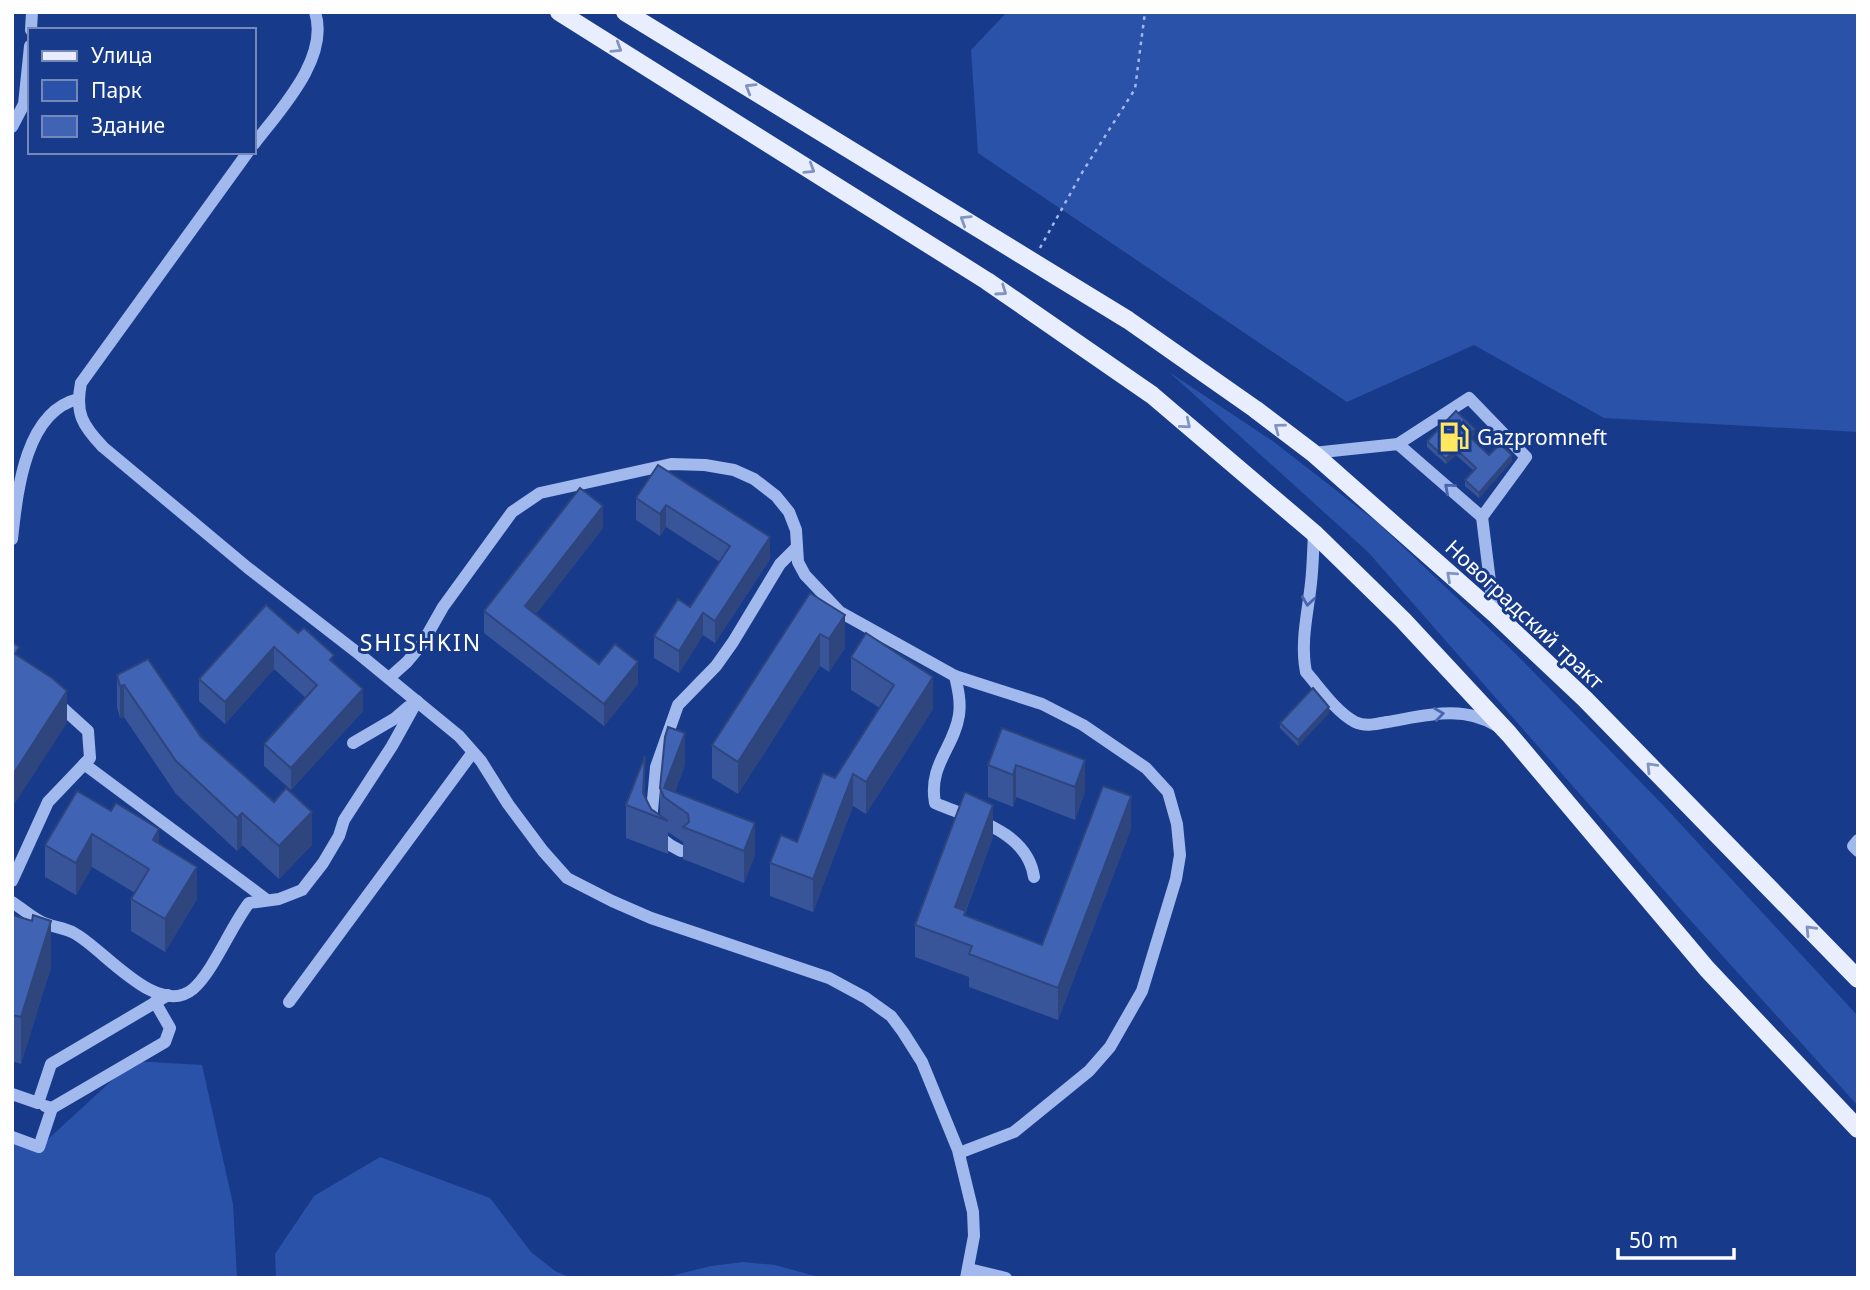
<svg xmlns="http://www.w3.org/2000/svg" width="1870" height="1290" font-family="'Noto Sans',sans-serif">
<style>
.green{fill:#2b52a9}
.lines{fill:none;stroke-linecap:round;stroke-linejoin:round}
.path{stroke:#a2b9ee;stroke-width:2.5;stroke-dasharray:3.5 5;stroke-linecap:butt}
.minor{stroke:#a2b9ee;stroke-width:12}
.major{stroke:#e9eeff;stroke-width:18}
.wall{fill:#38559a}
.shaded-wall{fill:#2e457d}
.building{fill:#4163b3;stroke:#2e457d;stroke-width:2}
.oneway{stroke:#8094c4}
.oneway2{stroke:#4866ad}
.labels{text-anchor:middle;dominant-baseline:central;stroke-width:6;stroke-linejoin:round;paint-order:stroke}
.poi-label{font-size:21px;fill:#fff;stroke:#183a8a;text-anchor:start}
.street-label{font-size:21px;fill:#fff;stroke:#183a8a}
.neighbourhood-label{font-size:23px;letter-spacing:2px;fill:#fff;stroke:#183a8a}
</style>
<rect width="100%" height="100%" fill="#183a8a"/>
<!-- green -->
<g class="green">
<path d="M 1007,12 L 1858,12 L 1858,432 L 1604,418 L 1474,345 L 1347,402 L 978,153 L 971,50 Z"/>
<path d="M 1169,372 L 1274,442 L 1378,523 L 1516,654 L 1662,804 L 1858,1016 L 1858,1106 L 1683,912 L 1368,552 Z"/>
<path d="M 133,1061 L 202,1065 L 233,1204 L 237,1278 L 12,1278 L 12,1135 L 46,1141 Z"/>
<path d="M 380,1157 L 490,1198 L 531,1252 L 555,1271 L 571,1278 L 276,1278 L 275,1254 L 314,1196 Z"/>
<path d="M 743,1262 L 775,1265 L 822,1278 L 663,1278 L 711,1266 Z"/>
</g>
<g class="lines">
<!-- path -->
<path class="path" d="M 1040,248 L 1083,171 L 1135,89 L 1145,12"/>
<!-- minor -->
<g class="minor">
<path d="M 31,30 L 32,12"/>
<path d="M 12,127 L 24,104 L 30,46"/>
<path d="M 254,144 C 280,110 330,58 315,12"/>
<path d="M 248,152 L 81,383 C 75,413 82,425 103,447 L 248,568 L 359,654 L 459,736 L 481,761 L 508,804 L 543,851 L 567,878 L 612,901 L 651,918 L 829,978 L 866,998 L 891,1016 L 903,1032 L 922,1062 L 958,1150 L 973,1212 L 974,1236 L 966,1278"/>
<path d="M 1398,444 L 1469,398 L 1526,457 L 1482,517"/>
<path d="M 1313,453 L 1398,444 L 1482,517 L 1494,614"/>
<path d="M 1314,533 C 1313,549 1313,566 1311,583 C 1308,612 1300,642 1306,672 C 1320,688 1336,712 1355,722 C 1365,727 1377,724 1387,722 C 1424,716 1462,704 1497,726"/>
<path d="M 12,539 C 17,495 24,412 78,399"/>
<path d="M 955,676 L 1042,704 L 1083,725 L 1146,768 L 1168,792 L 1177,824 L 1180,855 L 1176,879 L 1142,991 L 1110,1047 L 1089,1071 L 1014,1132 L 959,1153"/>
<path d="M 389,678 L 407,662 L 422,644 L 443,607 L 512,512 L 540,493 L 671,464 L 705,465 L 734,470 L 754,479 L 776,496 L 789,512 L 796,530 L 798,562 L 805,575 L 840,612 L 955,676 C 958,689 961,702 959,715 C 954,748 928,765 935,803 C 971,819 1027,830 1034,877"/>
<path d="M 353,743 L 394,719 L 408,707"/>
<path d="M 84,764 L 267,900"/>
<path d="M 1858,840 L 1853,846 L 1858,851"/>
<path d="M 681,851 L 670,845 L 657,835 L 651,822 L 656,767 L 678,705 L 716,666 L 733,642 L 780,564 L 797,547"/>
<path d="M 12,881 L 48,802 L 90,758 L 88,731 L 56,702"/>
<path d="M 12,902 C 23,909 32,918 44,923 C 53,927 65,928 74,933 C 103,948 157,1019 193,989 C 213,972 231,926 249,903 L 279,899 L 302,890 L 323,863 L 339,836 L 344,820 L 392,746 L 417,701"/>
<path d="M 289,1002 L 473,752"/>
<path d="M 12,1094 L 38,1103 L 51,1064 L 168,995"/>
<path d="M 52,1108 L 165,1042 L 170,1028 L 155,1002"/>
<path d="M 12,1137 L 39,1147 L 52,1108 L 45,1106"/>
<path d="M 969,1269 L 1006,1278"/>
</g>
<!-- major -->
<g class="major">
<path d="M 559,12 L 987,281 L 1152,395 L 1314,533 L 1403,620 L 1509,734 L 1707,969 L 1858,1129"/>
<path d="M 625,12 L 1128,320 L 1255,409 L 1313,453 L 1495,614 L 1585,699 L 1858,979"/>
</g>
</g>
<!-- wall -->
<g class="wall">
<path d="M 1475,434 L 1471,438 L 1489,455 L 1512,461 L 1479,498 L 1465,486 L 1465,480 L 1474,471 L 1456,455 L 1446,464 L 1427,447 L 1427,441 Z"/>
<path d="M 658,465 L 770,559 L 715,643 L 703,635 L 679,673 L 654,658 L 654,636 L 690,607 L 720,562 L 666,527 L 660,536 L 636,520 L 636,498 Z"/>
<path d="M 603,528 L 536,614 L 599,664 L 638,684 L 604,726 L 484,633 L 484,611 Z"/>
<path d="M 810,593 L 845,648 L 829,672 L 820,666 L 738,794 L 712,778 L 712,745 Z"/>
<path d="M 298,633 L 334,664 L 363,711 L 291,790 L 264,766 L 264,744 L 306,698 L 274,669 L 225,724 L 199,701 L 199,679 Z"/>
<path d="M 851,657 L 933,709 L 866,814 L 853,806 L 813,912 L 770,896 L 770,863 L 797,842 L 835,778 L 880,708 L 851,690 Z"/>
<path d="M 117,675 L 201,737 L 312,845 L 279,879 L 242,845 L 237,851 L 176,794 L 124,717 L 120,718 L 117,707 Z"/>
<path d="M 1329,713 L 1298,746 L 1280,728 L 1280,723 Z"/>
<path d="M 1002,728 L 1085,792 L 1075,820 L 1016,797 L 1013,807 L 988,797 L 988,765 Z"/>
<path d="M 685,765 L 675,792 L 755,855 L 744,883 L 683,859 L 683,842 L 668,832 L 668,854 L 626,838 L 626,805 L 645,788 L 645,797 L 651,809 L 660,816 L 660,788 Z"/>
<path d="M 77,791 L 159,844 L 197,899 L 165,952 L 131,931 L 131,899 L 135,893 L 92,867 L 76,895 L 45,877 L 45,845 Z"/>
<path d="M 1131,829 L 1058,1020 L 969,987 L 969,977 L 915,957 L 915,925 L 993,837 L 966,911 L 966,916 L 1042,945 Z"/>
<path d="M 12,918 L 51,967 L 21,1064 L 12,1061 Z"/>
</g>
<!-- shaded-wall -->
<g class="shaded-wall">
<path d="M 1475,429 L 1475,434 L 1468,441 L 1468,435 Z"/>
<path d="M 1456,449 L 1456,455 L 1446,464 L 1446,459 Z"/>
<path d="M 1512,455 L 1512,461 L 1479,498 L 1479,493 Z"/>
<path d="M 666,505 L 666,527 L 660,536 L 660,514 Z"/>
<path d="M 603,506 L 603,528 L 525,628 L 525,606 Z"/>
<path d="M 770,537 L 770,559 L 715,643 L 715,621 Z"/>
<path d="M 703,613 L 703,635 L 679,673 L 679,651 Z"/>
<path d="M 845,615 L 845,648 L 829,672 L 829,639 Z"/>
<path d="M 820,634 L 820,666 L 738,794 L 738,762 Z"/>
<path d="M 274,647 L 274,669 L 225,724 L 225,702 Z"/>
<path d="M 638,662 L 638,684 L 604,726 L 604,704 Z"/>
<path d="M 933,677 L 933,709 L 866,814 L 866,782 Z"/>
<path d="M 124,685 L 124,717 L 120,718 L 120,686 Z"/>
<path d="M 363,689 L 363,711 L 291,790 L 291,768 Z"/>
<path d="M 67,691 L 67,723 L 12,808 L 12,776 Z"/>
<path d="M 1329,707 L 1329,713 L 1298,746 L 1298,740 Z"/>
<path d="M 685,733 L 685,765 L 671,802 L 664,788 Z"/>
<path d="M 645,756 L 645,788 L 644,812 L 643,793 Z"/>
<path d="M 1085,760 L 1085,792 L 1075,820 L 1075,787 Z"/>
<path d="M 1016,765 L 1016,797 L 1013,807 L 1013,775 Z"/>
<path d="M 853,774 L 853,806 L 813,912 L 813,879 Z"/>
<path d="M 1131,796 L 1131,829 L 1058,1020 L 1058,988 Z"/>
<path d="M 993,805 L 993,837 L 955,939 L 955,907 Z"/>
<path d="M 312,812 L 312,845 L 279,879 L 279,846 Z"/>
<path d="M 242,813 L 242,845 L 237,851 L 237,818 Z"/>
<path d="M 755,823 L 755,855 L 744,883 L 744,851 Z"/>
<path d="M 159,829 L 159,862 L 153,840 Z"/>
<path d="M 92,834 L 92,867 L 76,895 L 76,863 Z"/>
<path d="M 197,867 L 197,899 L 165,952 L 165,919 Z"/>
<path d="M 51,921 L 51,967 L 21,1064 L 21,1017 Z"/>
</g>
<!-- building -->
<g class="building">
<path d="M 1456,411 L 1475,429 L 1468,435 L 1489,455 L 1500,444 L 1512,455 L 1479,493 L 1465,480 L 1476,468 L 1456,449 L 1446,459 L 1427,441 Z"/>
<path d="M 658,465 L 770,537 L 715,621 L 703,613 L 679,651 L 654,636 L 678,599 L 690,607 L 730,546 L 666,505 L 660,514 L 636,498 Z"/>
<path d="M 580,488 L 603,506 L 525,606 L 599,664 L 615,644 L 638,662 L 604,704 L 484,611 Z"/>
<path d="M 810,593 L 845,615 L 829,639 L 820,634 L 738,762 L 712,745 Z"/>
<path d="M 266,605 L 298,633 L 304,628 L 334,655 L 330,660 L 363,689 L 291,768 L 264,744 L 317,685 L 274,647 L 225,702 L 199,679 Z"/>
<path d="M 866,633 L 933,677 L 866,782 L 853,774 L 813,879 L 770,863 L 781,835 L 797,842 L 823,773 L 835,778 L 894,685 L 851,657 Z"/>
<path d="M 12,642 L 19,647 L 15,654 L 52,678 L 67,691 L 12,776 L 12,702 L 13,700 L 12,699 Z"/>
<path d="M 148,659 L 201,737 L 274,802 L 286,788 L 312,812 L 279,846 L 242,813 L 237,818 L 176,761 L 124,685 L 120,686 L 117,675 Z"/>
<path d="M 1313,688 L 1329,707 L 1298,740 L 1280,723 Z"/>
<path d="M 668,727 L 685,733 L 664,788 L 755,823 L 744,851 L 683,827 L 689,822 L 688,814 L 664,797 L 660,788 L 665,737 Z"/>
<path d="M 1002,728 L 1085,760 L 1075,787 L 1016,765 L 1013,775 L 988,765 Z"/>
<path d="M 645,756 L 643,793 L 651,809 L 668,821 L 626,805 Z"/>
<path d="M 1103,786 L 1131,796 L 1058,988 L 969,954 L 972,946 L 915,925 L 965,792 L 993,805 L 955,907 L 966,911 L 964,915 L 1042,945 Z"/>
<path d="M 77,791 L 111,811 L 116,803 L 159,829 L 153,840 L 197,867 L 165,919 L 131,899 L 149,869 L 92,834 L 76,863 L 45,845 Z"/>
<path d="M 13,915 L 32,921 L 33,915 L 51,921 L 21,1017 L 12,1015 Z"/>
</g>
<!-- one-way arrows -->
<defs><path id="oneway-chevron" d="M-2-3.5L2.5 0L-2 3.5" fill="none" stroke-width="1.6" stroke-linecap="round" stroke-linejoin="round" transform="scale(1.75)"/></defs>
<g class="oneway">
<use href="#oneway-chevron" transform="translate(617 48) rotate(32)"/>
<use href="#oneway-chevron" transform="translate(750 88) rotate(-149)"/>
<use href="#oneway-chevron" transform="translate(810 169) rotate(32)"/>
<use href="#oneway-chevron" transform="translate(965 220) rotate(-148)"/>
<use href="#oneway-chevron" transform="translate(1002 291) rotate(35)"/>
<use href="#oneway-chevron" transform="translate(1186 424) rotate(40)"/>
<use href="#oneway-chevron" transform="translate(1279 428) rotate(-143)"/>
<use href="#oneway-chevron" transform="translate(1451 576) rotate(-138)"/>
<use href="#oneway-chevron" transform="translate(1651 767) rotate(-134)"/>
<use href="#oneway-chevron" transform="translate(1810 930) rotate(-134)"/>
</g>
<g class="oneway2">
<use href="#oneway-chevron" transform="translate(1449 488) rotate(-139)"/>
<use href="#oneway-chevron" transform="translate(1308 601) rotate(98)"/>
<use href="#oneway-chevron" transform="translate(1439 714) rotate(-8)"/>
</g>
<!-- icons -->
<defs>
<g id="fuel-bare" transform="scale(2.415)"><path d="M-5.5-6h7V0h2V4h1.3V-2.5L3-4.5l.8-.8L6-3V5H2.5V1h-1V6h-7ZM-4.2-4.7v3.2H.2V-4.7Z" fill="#ffe85f" stroke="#183a8a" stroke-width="2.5" paint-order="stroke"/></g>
</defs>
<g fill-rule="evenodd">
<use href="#fuel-bare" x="1454" y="437"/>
</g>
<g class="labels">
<!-- poi labels -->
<g class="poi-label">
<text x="1477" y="437">Gazpromneft</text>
</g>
<!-- street labels -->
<g class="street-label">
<text transform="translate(1525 614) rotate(43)">Новоградский тракт</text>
</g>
<!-- neighbourhood labels -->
<g class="neighbourhood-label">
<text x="421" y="642">SHISHKIN</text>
</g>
</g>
<!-- border -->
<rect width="1870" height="1290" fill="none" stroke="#ffffff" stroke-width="28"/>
<!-- legend -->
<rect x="28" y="28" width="228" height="126" fill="#183a8a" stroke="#7489b9" stroke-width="2"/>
<rect x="42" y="51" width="35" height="10" fill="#e9eeff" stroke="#7489b9" stroke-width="2"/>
<text x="91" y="63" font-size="21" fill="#ffffff">Улица</text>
<rect x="42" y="80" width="35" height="21" fill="#2b52a9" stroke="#7489b9" stroke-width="2"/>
<text x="91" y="98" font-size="21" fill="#ffffff">Парк</text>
<rect x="42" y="116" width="35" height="21" fill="#4163b3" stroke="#7489b9" stroke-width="2"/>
<text x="91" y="133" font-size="21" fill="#ffffff">Здание</text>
<!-- scale -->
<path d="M1618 1248v10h116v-10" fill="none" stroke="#ffffff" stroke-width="3.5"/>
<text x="1629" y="1248" font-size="21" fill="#ffffff" stroke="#183a8a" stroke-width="5" paint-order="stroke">50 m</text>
</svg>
